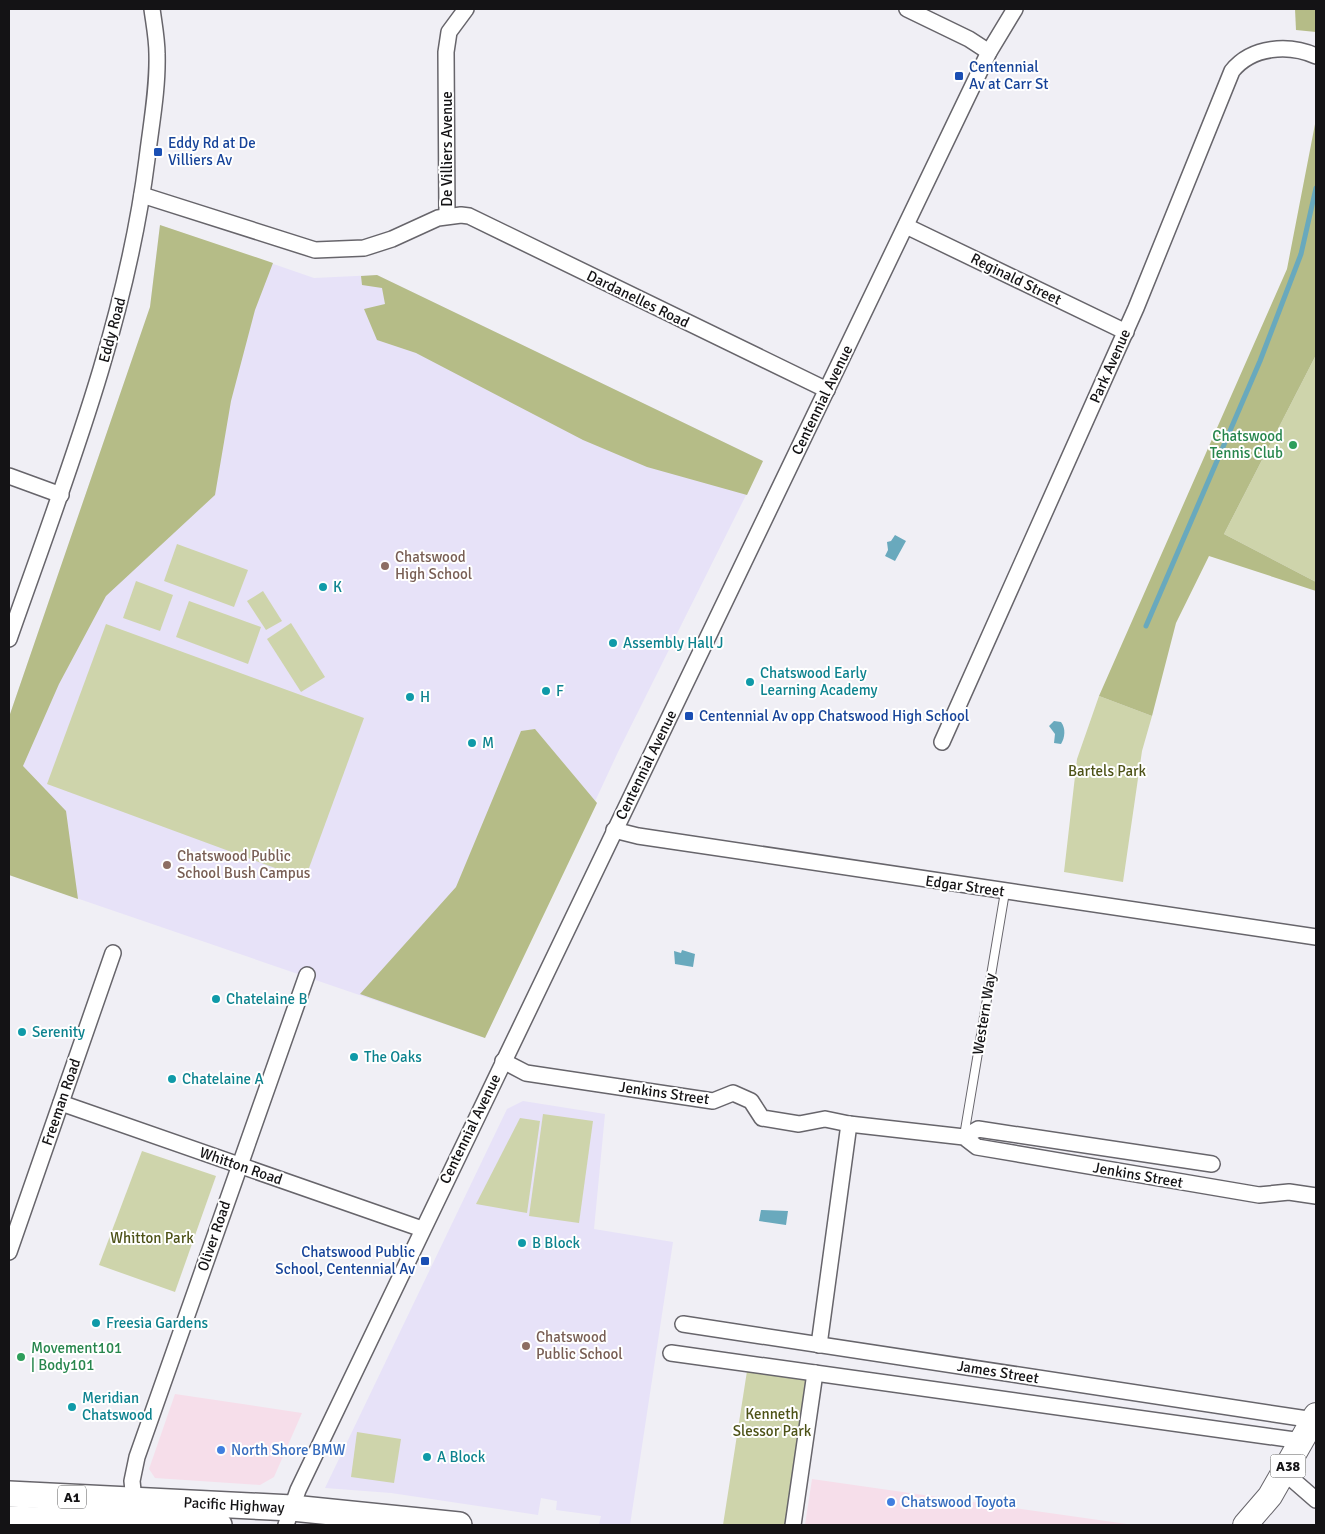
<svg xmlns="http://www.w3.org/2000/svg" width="1325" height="1534" font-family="Signika,sans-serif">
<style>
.commercial{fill:#f6deea}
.education{fill:#e7e2f8}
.green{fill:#ced4ab}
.forest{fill:#b5bc87}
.water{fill:#69a9bd}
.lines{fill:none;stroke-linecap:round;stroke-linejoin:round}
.stream{stroke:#69a9bd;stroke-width:5}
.service-casing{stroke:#67656b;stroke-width:10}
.minor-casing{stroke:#67656b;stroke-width:18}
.primary-casing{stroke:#67656b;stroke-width:26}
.trunk-casing{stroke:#67656b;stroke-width:28}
.service{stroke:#fff;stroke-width:8}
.minor{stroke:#fff;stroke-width:15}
.primary{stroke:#fff;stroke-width:24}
.trunk{stroke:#fff;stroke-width:25}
.transit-dot{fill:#1a4fb4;stroke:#fff;stroke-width:2}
.leisure-dot{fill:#2e9e5b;stroke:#fff;stroke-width:2}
.education-dot{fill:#8d6e63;stroke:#fff;stroke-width:2}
.culture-dot{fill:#0f9aa8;stroke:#fff;stroke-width:2}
.shop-dot{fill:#3f7fe0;stroke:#fff;stroke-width:2}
.labels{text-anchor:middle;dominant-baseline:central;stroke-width:4;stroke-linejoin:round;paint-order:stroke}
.shield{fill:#fff;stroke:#5a5a5b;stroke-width:1}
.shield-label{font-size:14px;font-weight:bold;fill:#141315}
.transit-label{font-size:15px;fill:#164399;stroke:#fff;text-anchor:start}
.street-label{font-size:15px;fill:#141315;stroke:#fff}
.leisure-label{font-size:15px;fill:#27864d;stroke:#fff;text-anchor:end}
.education-label{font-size:15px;fill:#785e54;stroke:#fff;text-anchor:start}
.culture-label{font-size:15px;fill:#0d838f;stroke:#fff;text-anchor:start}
.park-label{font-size:15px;fill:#4d5217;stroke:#fff}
.shop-label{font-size:15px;fill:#366cbe;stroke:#fff;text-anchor:start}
</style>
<rect width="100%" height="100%" fill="#f0eff5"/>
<!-- commercial -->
<g class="commercial">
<path d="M 175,1394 L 302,1413 L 274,1477 L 260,1485 L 155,1478 L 149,1469 Z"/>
<path d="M 812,1479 L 1134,1525 L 805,1525 Z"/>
</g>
<!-- education -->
<g class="education">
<path d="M 160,225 L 314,278 L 377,275 L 763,461 L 618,752 L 485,1038 L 9,875 L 9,717 L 150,307 Z"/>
<path d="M 523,1101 L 605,1114 L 594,1229 L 673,1242 L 630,1525 L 599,1524 L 601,1516 L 556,1510 L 557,1501 L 541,1498 L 538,1515 L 391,1493 L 325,1488 L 507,1109 Z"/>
</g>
<!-- green -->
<g class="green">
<path d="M 1316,355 L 1316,582 L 1224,534 Z"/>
<path d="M 177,544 L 248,570 L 234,607 L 164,581 Z"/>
<path d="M 136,581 L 173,595 L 160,631 L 123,618 Z"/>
<path d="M 263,591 L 282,621 L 266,630 L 247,601 Z"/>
<path d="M 189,601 L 261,627 L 248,664 L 176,637 Z"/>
<path d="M 291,623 L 325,677 L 301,692 L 267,639 Z"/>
<path d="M 106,624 L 364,718 L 305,879 L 47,784 Z"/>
<path d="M 1099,696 L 1152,716 L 1142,751 L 1123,882 L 1064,872 L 1077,759 Z"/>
<path d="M 543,1114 L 593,1121 L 579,1223 L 529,1216 Z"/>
<path d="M 520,1118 L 540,1121 L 527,1213 L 476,1204 Z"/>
<path d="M 142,1151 L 216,1176 L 175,1292 L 99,1265 Z"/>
<path d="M 747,1371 L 810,1381 L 789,1525 L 723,1525 Z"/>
<path d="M 357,1432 L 401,1439 L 394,1483 L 351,1477 Z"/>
</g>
<!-- forest -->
<g class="forest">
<path d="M 1295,9 L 1316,9 L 1316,32 L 1296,30 Z"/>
<path d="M 1316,119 L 1316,355 L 1224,534 L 1316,582 L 1316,591 L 1209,556 L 1176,623 L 1152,716 L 1099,696 L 1287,269 Z"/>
<path d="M 160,225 L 273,263 L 255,310 L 231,401 L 215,495 L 106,596 L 59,684 L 23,766 L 66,811 L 78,899 L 9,875 L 9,717 L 150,307 Z"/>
<path d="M 377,275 L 763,461 L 747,495 L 647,467 L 583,440 L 416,353 L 377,340 L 364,309 L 385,304 L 382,288 L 362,285 L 361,276 Z"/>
<path d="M 535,729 L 597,803 L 485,1038 L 360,994 L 456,887 L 521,731 Z"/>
</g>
<!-- water -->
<g class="water">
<path d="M 895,535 L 906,541 L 895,561 L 885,556 L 888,550 L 887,542 L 891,541 Z"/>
<path d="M 1054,721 L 1061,722 C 1066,728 1065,738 1061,744 L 1054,743 L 1055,734 L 1049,726 Z"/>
<path d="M 682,950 L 695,954 L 693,967 L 675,964 L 674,951 L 681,953 Z"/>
<path d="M 761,1210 L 788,1211 L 786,1225 L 759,1221 Z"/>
</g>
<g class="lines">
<!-- stream -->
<path class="stream" d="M 1146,626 L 1260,361 L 1301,254 L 1316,188"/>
<!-- service casing -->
<g class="service-casing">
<path id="service" d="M 964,1136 L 1005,892"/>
</g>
<!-- minor casing -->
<g class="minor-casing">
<g id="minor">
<path d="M 907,9 L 969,39 L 989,52"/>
<path d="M 142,195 L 315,250 L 364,248 L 392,239 L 438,218 L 461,215 L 469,216 L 827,390"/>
<path d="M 447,216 L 446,52 L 449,32 L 466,9"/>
<path d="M 906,226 L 1126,332"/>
<path d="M 9,476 L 61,495"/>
<path d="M 9,639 C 64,482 126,326 147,159 C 151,125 158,89 157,54 C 157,39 154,24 152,9"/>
<path d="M 942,742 L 1136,308 L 1232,71 C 1252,46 1289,44 1316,56"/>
<path d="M 614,830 L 638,836 L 1316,937"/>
<path d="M 503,1061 L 526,1073 L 713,1101 L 733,1093 L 751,1101 L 762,1118 L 799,1124 L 825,1119 L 849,1124 L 964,1137 L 977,1147 L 1259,1195 L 1289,1192 L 1316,1196"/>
<path d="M 61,1103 L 422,1229"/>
<path d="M 964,1137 L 978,1129 L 1212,1164"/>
<path d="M 9,1252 L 113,953"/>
<path d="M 683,1324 L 1314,1420"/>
<path d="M 819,1345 L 849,1124"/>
<path d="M 671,1353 L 1302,1441"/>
<path d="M 1285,1473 L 1316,1500"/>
<path d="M 134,1500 L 132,1481 L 137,1457 L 307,975"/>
<path d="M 286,1525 L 298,1490 L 989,52 L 1015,9"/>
<path d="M 793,1525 L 815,1373"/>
</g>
</g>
<!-- primary casing -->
<g class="primary-casing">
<path id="primary" d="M 1245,1525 L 1270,1496 L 1316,1415"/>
</g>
<!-- trunk casing -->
<g class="trunk-casing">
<g id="trunk">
<path d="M 9,1494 L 292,1508 L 459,1525"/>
<path d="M 9,1519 L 219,1525"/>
</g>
</g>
<!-- service -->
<use href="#service" class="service"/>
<!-- minor -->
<use href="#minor" class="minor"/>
<!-- primary -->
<use href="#primary" class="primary"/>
<!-- trunk -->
<use href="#trunk" class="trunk"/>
</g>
<!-- markers -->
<g class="transit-dot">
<rect x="954" y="71" width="10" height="10" rx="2.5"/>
<rect x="153" y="147" width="10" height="10" rx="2.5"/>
<rect x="684" y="711" width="10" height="10" rx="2.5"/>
<rect x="420" y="1256" width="10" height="10" rx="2.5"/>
</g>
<g class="leisure-dot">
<circle cx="1293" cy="445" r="5"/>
<circle cx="21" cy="1357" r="5"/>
</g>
<g class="education-dot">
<circle cx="385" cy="566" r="5"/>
<circle cx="167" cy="865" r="5"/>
<circle cx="526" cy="1346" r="5"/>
</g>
<g class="culture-dot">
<circle cx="323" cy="587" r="5"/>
<circle cx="613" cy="643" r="5"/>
<circle cx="750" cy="682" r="5"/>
<circle cx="546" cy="691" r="5"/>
<circle cx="410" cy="697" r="5"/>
<circle cx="472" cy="743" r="5"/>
<circle cx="216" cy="999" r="5"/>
<circle cx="22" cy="1032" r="5"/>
<circle cx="354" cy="1057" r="5"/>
<circle cx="172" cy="1079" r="5"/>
<circle cx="522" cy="1243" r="5"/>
<circle cx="96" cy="1323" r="5"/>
<circle cx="72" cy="1407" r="5"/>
<circle cx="427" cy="1457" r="5"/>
</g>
<g class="shop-dot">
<circle cx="221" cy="1450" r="5"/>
<circle cx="891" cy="1502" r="5"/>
</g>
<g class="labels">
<!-- shield labels -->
<g class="shield">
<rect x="1270.5" y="1454.5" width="35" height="23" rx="4"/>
<rect x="58" y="1485.5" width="28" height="23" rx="4"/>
</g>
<g class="shield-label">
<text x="1288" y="1466">A38</text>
<text x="72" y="1497">A1</text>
</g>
<!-- transit labels -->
<g class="transit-label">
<text x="969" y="67">Centennial<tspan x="969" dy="17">Av at Carr St</tspan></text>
<text x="168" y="143">Eddy Rd at De<tspan x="168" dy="17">Villiers Av</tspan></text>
<text x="699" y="716">Centennial Av opp Chatswood High School</text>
<text x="415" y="1252" text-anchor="end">Chatswood Public<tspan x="415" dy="17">School, Centennial Av</tspan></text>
</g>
<!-- street labels -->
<g class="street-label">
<text transform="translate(447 149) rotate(-90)">De Villiers Avenue</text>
<text transform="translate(1016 279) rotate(26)">Reginald Street</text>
<text transform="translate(638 299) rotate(26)">Dardanelles Road</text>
<text transform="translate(112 330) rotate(-75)">Eddy Road</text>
<text transform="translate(1110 366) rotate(-66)">Park Avenue</text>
<text transform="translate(822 400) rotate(-64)">Centennial Avenue</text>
<text transform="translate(646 765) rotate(-64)">Centennial Avenue</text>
<text transform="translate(965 886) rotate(8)">Edgar Street</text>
<text transform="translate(984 1014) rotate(-81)">Western Way</text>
<text transform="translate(664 1093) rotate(8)">Jenkins Street</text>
<text transform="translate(61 1102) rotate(-71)">Freeman Road</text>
<text transform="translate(470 1129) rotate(-64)">Centennial Avenue</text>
<text transform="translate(241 1166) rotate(19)">Whitton Road</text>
<text transform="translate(1138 1175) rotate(10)">Jenkins Street</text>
<text transform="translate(214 1236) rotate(-71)">Oliver Road</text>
<text transform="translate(998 1372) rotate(9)">James Street</text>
<text transform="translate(234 1505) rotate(3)">Pacific Highway</text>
</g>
<!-- leisure labels -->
<g class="leisure-label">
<text x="1283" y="436">Chatswood<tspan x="1283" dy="17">Tennis Club</tspan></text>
<text x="31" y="1348" text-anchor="start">Movement101<tspan x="31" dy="17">| Body101</tspan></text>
</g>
<!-- education labels -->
<g class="education-label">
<text x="395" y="557">Chatswood<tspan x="395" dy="17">High School</tspan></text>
<text x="177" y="856">Chatswood Public<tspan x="177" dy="17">School Bush Campus</tspan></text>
<text x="536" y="1337">Chatswood<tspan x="536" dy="17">Public School</tspan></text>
</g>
<!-- culture labels -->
<g class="culture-label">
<text x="333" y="587">K</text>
<text x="623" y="643">Assembly Hall J</text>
<text x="760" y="673">Chatswood Early<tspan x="760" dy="17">Learning Academy</tspan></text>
<text x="556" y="691">F</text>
<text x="420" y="697">H</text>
<text x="482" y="743">M</text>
<text x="226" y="999">Chatelaine B</text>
<text x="32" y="1032">Serenity</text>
<text x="364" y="1057">The Oaks</text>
<text x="182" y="1079">Chatelaine A</text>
<text x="532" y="1243">B Block</text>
<text x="106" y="1323">Freesia Gardens</text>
<text x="82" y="1398">Meridian<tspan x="82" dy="17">Chatswood</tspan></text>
<text x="437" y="1457">A Block</text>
</g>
<!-- park labels -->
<g class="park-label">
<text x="1107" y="771">Bartels Park</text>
<text x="152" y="1238">Whitton Park</text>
<text x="772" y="1414">Kenneth<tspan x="772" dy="17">Slessor Park</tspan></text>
</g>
<!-- shop labels -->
<g class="shop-label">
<text x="231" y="1450">North Shore BMW</text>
<text x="901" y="1502">Chatswood Toyota</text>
</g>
</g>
<!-- border -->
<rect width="1325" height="1534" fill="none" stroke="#141315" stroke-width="20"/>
</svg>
